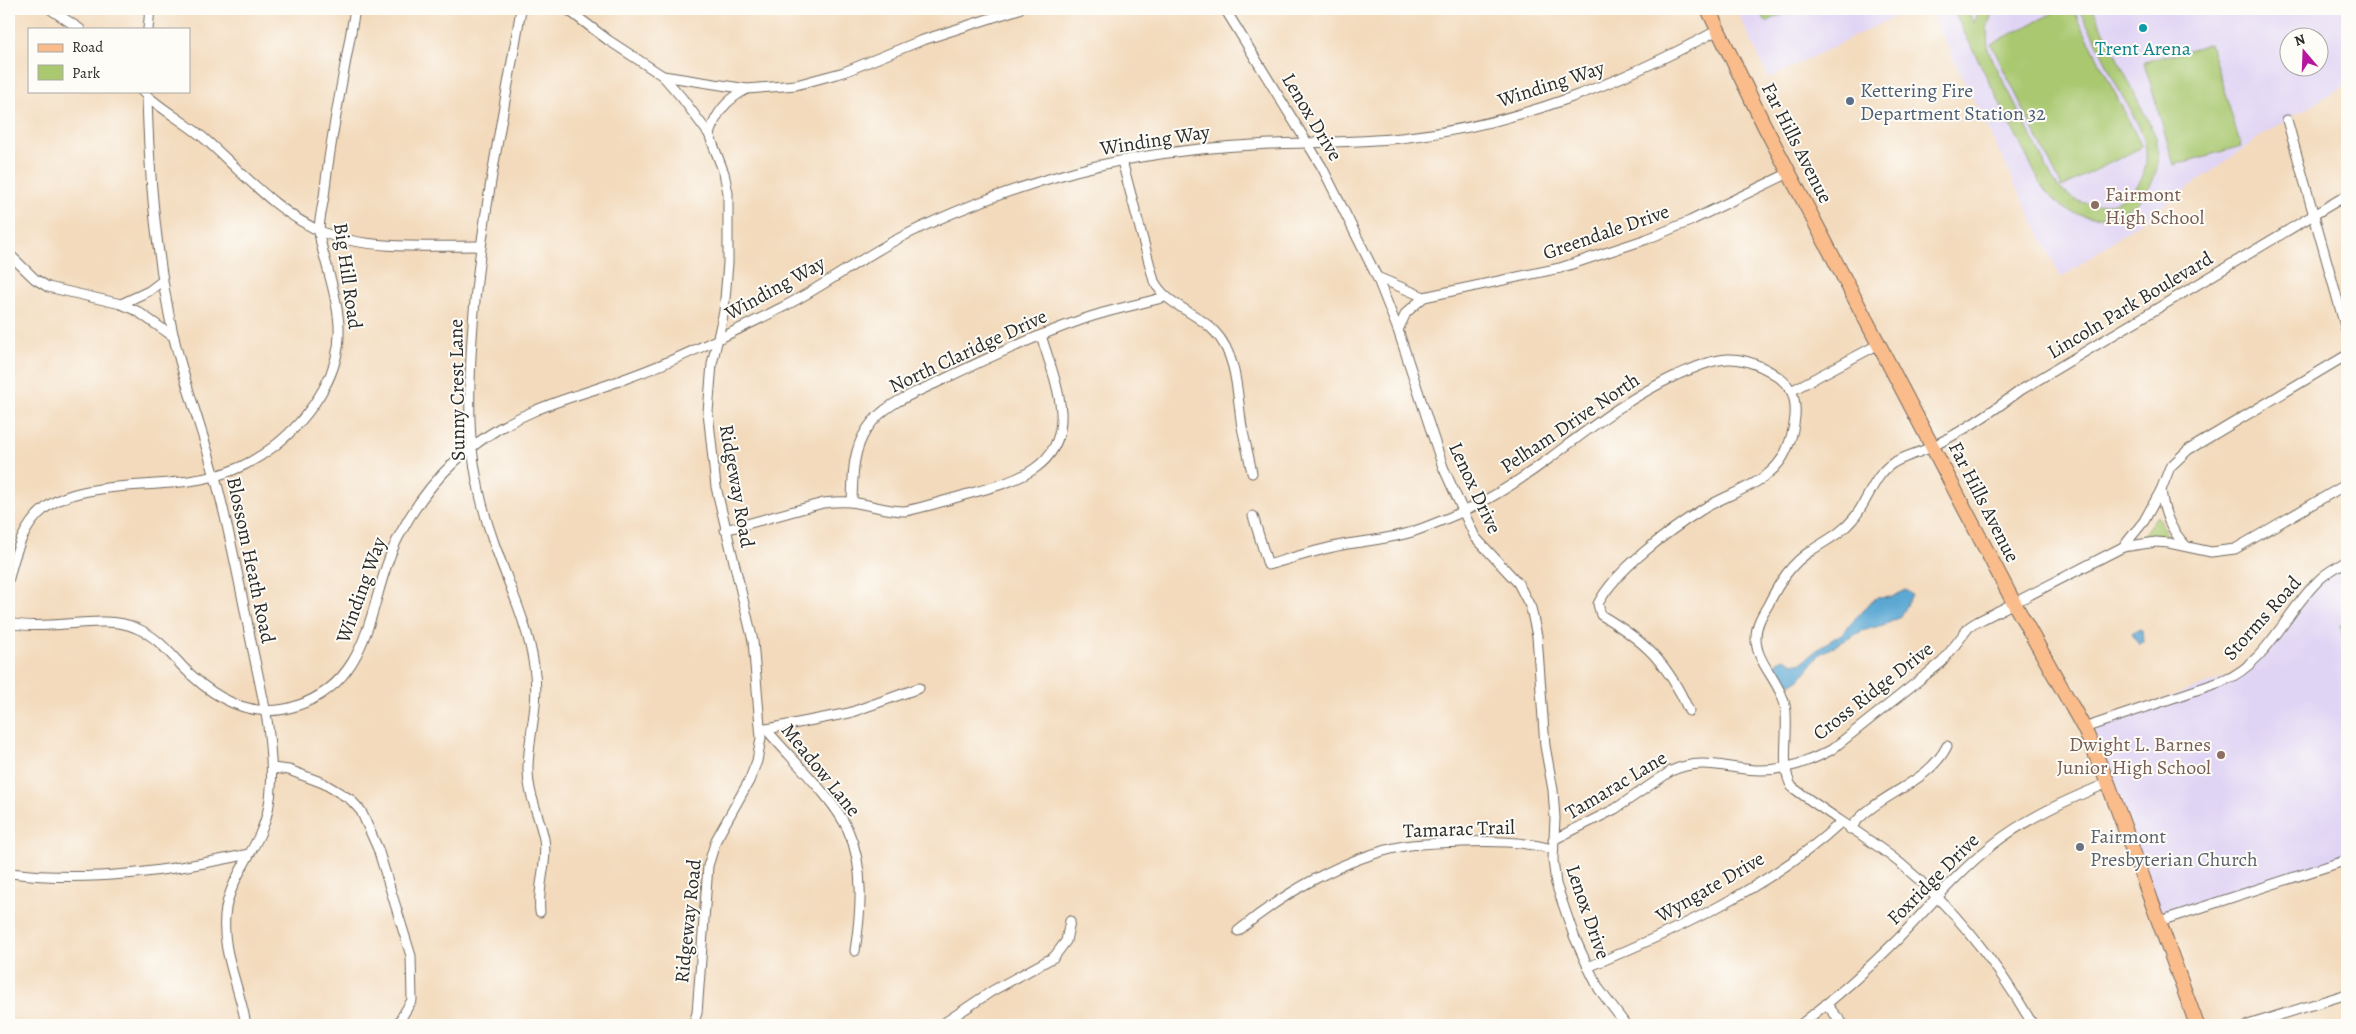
<svg xmlns="http://www.w3.org/2000/svg" width="2356" height="1034" font-family="Alegreya,serif">
<style>
.built{fill:#e0d4f4;fill-rule:evenodd}
.green{fill:#a9c86f;stroke:#6a7a4d}
.water{fill:#5aa7d3;stroke:#42697f}
.lines{fill:none;stroke-linecap:round;stroke-linejoin:round}
.minor-casing{stroke:#71685e;stroke-width:11}
.primary-casing{stroke:#71685e;stroke-width:16}
.minor{stroke:#fff;stroke-width:9}
.primary{stroke:#fabc8b;stroke-width:14}
.culture-dot{fill:#0f9aa8;stroke:#fdfcf7;stroke-width:2}
.service-dot{fill:#5c6f8a;stroke:#fdfcf7;stroke-width:2}
.education-dot{fill:#8d6e63;stroke:#fdfcf7;stroke-width:2}
.worship-dot{fill:#6b7280;stroke:#fdfcf7;stroke-width:2}
.labels{text-anchor:middle;dominant-baseline:central;stroke-width:4;stroke-linejoin:round;paint-order:stroke}
.culture-label{font-size:20px;fill:#0d838f;stroke:#fdfcf7}
.street-label{font-size:20px;fill:#2b2b2b;stroke:#fdfcf7}
.service-label{font-size:20px;fill:#4e5e75;stroke:#fdfcf7;text-anchor:start}
.education-label{font-size:20px;fill:#785e54;stroke:#fdfcf7;text-anchor:start}
.worship-label{font-size:20px;fill:#5b616d;stroke:#fdfcf7;text-anchor:start}
</style>
<rect width="100%" height="100%" fill="#fdfcf7"/>
<filter id="ink" filterUnits="userSpaceOnUse"><feTurbulence type="fractalNoise" baseFrequency=".02" numOctaves="2"/><feDisplacementMap in="SourceGraphic" scale="10" xChannelSelector="R" yChannelSelector="G"/><feConvolveMatrix kernelMatrix="1 2 1 2 8 2 1 2 1" color-interpolation-filters="sRGB"/></filter>
<filter id="wash" filterUnits="userSpaceOnUse"><feTurbulence type="fractalNoise" baseFrequency=".0096" numOctaves="4" result="noise"/><feDisplacementMap in="SourceGraphic" scale="20" xChannelSelector="R" yChannelSelector="G"/><feGaussianBlur stdDeviation="1.12" result="paint"/><feColorMatrix in="noise" values="0 0 0 0 0 0 0 0 0 0 0 0 0 0 0 0 0 1.4 0 .05"/><feComposite in="paint" operator="in"/></filter>
<g filter="url(#wash)">
<rect width="100%" height="100%" fill="#f3dabc"/>
<!-- built -->
<g class="built">
<path d="M 1736,9 L 1911,9 L 1769,78 Z"/>
<path d="M 1929,9 L 2347,9 L 2347,84 L 2267,132 L 2061,278 ZM 2288,38 L 2318,38 L 2318,68 L 2288,68 Z"/>
<path d="M 2347,561 L 2347,860 L 2160,921 L 2084,728 L 2241,672 L 2310,590 Z"/>
</g>
<!-- green -->
<g class="green">
<path d="M 1760,9 L 1794,9 L 1766,22 Z"/>
<path d="M 1960,9 L 1967,9 L 1974,23 L 1980,9 L 1994,9 L 1987,27 L 1988,50 L 2052,178 C 2080,224 2151,207 2146,151 C 2144,129 2128,107 2118,88 C 2105,61 2094,34 2078,9 L 2093,9 L 2156,137 C 2173,212 2080,249 2040,183 L 1954,12 Z"/>
<path d="M 2061,9 L 2073,9 L 2142,147 L 2062,187 L 1991,44 Z"/>
<path d="M 2210,44 L 2241,146 L 2174,165 L 2144,62 Z"/>
<path d="M 2157,516 L 2169,538 L 2140,539 Z"/>
<path d="M 2347,622 L 2347,650 L 2340,625 Z"/>
</g>
<!-- water -->
<g class="water">
<path d="M 1906,590 L 1912,595 L 1899,618 L 1886,624 L 1862,631 L 1820,654 L 1800,679 L 1792,684 L 1783,678 L 1776,669 L 1777,661 L 1784,658 L 1794,663 L 1801,663 L 1823,645 L 1843,633 L 1862,611 L 1876,598 L 1892,597 Z"/>
<path d="M 2139,629 L 2142,631 L 2143,642 L 2139,645 L 2132,634 Z"/>
</g>
</g>
<g filter="url(#ink)">
<g class="lines">
<!-- minor casing -->
<g class="minor-casing">
<g id="minor">
<path d="M 50,9 L 80,29"/>
<path d="M 521,9 C 503,119 479,226 472,338 C 470,374 468,413 472,449 C 476,480 483,513 494,543 C 508,583 528,624 534,666 C 540,704 529,731 528,767 C 527,793 539,814 544,839 C 548,863 537,887 540,912"/>
<path d="M 567,9 L 608,40 L 663,76 L 682,98 L 709,134 L 724,173 L 728,193 L 728,263 L 724,311 L 712,364 L 708,412 L 716,487 L 753,641 L 761,738 L 757,761 L 749,781 L 716,840 L 708,866 L 697,1013 L 693,1025"/>
<path d="M 1225,9 L 1322,167 L 1377,277 L 1398,330 L 1443,467 L 1475,537 L 1518,583 L 1531,608 L 1537,636 L 1545,746 L 1553,790 L 1555,818 L 1553,860 L 1556,884 L 1574,936 L 1588,967 L 1599,989 L 1626,1025"/>
<path d="M 148,29 L 150,9"/>
<path d="M 663,76 L 747,89 L 796,85 L 844,72 L 920,41 L 1019,9"/>
<path d="M 142,91 C 161,110 186,122 206,140 C 242,172 279,215 325,233 C 366,250 435,246 480,246"/>
<path d="M 147,96 C 149,176 156,255 173,334 C 184,382 202,429 215,477 C 229,528 239,580 249,631 C 255,663 263,694 268,726 C 272,762 276,800 260,834 C 249,858 231,881 226,908 C 219,949 240,986 246,1025"/>
<path d="M 2287,120 L 2347,333"/>
<path d="M 709,134 C 717,112 726,100 747,89"/>
<path d="M 1122,161 L 1154,281 C 1167,306 1196,311 1215,332 C 1238,356 1237,396 1242,427 C 1245,442 1249,457 1252,473"/>
<path d="M 9,254 L 35,279 L 48,287 L 121,304 L 137,311 L 174,337"/>
<path d="M 1377,277 L 1424,297 L 1560,268 L 1647,239 L 1690,221 L 1789,173"/>
<path d="M 121,304 L 149,291 L 162,281"/>
<path d="M 1398,330 L 1406,313 L 1424,297"/>
<path d="M 1791,391 L 1879,344"/>
<path d="M 2161,490 C 2164,514 2170,529 2186,546"/>
<path d="M 852,502 C 853,477 852,451 867,429 C 883,404 913,394 938,382 C 985,359 1032,337 1081,320 C 1108,310 1137,305 1165,297"/>
<path d="M 1253,516 L 1268,565 C 1292,558 1317,550 1342,545 C 1365,541 1389,539 1412,532 C 1429,526 1446,519 1462,512 C 1493,498 1523,478 1550,458 C 1593,426 1628,398 1677,375 C 1694,368 1710,360 1728,359 C 1748,358 1775,371 1788,386 C 1801,402 1794,433 1786,451 C 1772,483 1731,492 1703,509 C 1671,529 1615,570 1598,604 L 1601,615 C 1645,641 1668,663 1689,711"/>
<path d="M 725,530 L 823,503 C 832,502 841,501 850,502 C 869,504 886,511 905,511 C 926,507 947,500 968,494 C 1012,482 1064,470 1061,412 C 1059,386 1048,359 1041,335"/>
<path d="M 2123,547 L 2156,542 L 2169,543 L 2211,552 L 2235,549 L 2347,484"/>
<path d="M 9,578 C 15,553 23,526 44,509 C 61,495 85,491 107,488 C 138,484 170,485 201,479 C 254,470 298,434 324,388 C 347,347 340,312 328,270 C 325,258 320,244 319,231 C 319,218 324,202 325,188 C 332,128 345,69 355,9"/>
<path d="M 9,623 C 49,632 103,613 136,628 C 156,636 168,651 182,666 C 212,697 251,721 296,706 C 376,680 367,597 399,536 C 429,478 474,436 534,411 C 564,398 596,390 627,378 C 680,359 731,333 781,308 C 819,289 854,263 892,242 C 950,211 1013,188 1076,171 C 1133,156 1194,148 1253,145 C 1302,142 1352,143 1401,138 C 1514,126 1619,84 1718,30"/>
<path d="M 2084,728 L 2223,681 C 2268,663 2287,609 2321,578 C 2329,571 2338,566 2347,561"/>
<path d="M 766,729 C 790,758 833,797 848,830 C 865,868 861,912 855,951"/>
<path d="M 762,730 L 849,713 L 919,688"/>
<path d="M 272,768 L 289,770 L 323,783 L 350,799 L 361,811 L 378,849 L 411,956 L 412,1000 L 397,1025"/>
<path d="M 1850,829 C 1875,794 1928,785 1947,746"/>
<path d="M 1553,840 L 1615,809 L 1671,771 C 1705,756 1727,770 1761,770 C 1787,770 1808,762 1831,750 L 1942,662 L 1969,627 L 1975,623 L 2123,547 L 2144,521 L 2161,490 L 2170,467 L 2188,450 L 2347,355"/>
<path d="M 10,873 C 91,883 170,871 249,854"/>
<path d="M 2160,921 L 2347,860"/>
<path d="M 1238,931 C 1285,892 1344,858 1404,846 C 1423,843 1442,843 1461,842 C 1492,841 1522,841 1553,849"/>
<path d="M 1588,967 C 1674,931 1771,887 1840,823"/>
<path d="M 1826,1004 L 1844,1025"/>
<path d="M 941,1025 L 992,991 L 1054,957 L 1066,941 L 1070,921"/>
<path d="M 1800,1025 C 1834,999 1866,971 1897,940 C 1928,908 1956,874 1991,846 C 2026,818 2067,800 2108,783"/>
<path d="M 2033,1025 C 1999,966 1954,908 1901,864 C 1866,836 1828,814 1792,787 C 1779,767 1790,729 1785,705 C 1780,681 1755,662 1756,637 C 1756,625 1762,615 1768,605 C 1779,583 1791,563 1812,550 C 1827,540 1842,533 1854,518 C 1868,501 1874,475 1893,463 C 1905,456 1919,453 1931,447 C 1963,432 1993,411 2021,390 L 2347,195"/>
<path d="M 2248,1025 L 2347,994"/>
</g>
</g>
<!-- primary casing -->
<g class="primary-casing">
<path id="primary" d="M 1708,9 L 1764,125 L 2014,603 L 2084,728 L 2108,783 L 2197,1025"/>
</g>
<!-- minor -->
<use href="#minor" class="minor"/>
<!-- primary -->
<use href="#primary" class="primary"/>
</g>
</g>
<!-- markers -->
<circle class="culture-dot" cx="2143" cy="28" r="5"/>
<circle class="service-dot" cx="1850" cy="101" r="5"/>
<g class="education-dot">
<circle cx="2095" cy="205" r="5"/>
<circle cx="2221" cy="755" r="5"/>
</g>
<circle class="worship-dot" cx="2080" cy="847" r="5"/>
<g class="labels">
<!-- culture labels -->
<g class="culture-label">
<text x="2143" y="48">Trent Arena</text>
</g>
<!-- street labels -->
<g class="street-label">
<text transform="translate(1551 84) rotate(-18)">Winding Way</text>
<text transform="translate(1312 117) rotate(59)">Lenox Drive</text>
<text transform="translate(1155 140) rotate(-9)">Winding Way</text>
<text transform="translate(1797 143) rotate(63)">Far Hills Avenue</text>
<text transform="translate(1606 232) rotate(-19)">Greendale Drive</text>
<text transform="translate(348 276) rotate(82)">Big Hill Road</text>
<text transform="translate(775 288) rotate(-29)">Winding Way</text>
<text transform="translate(2130 305) rotate(-31)">Lincoln Park Boulevard</text>
<text transform="translate(968 351) rotate(-25)">North Claridge Drive</text>
<text transform="translate(457 390) rotate(-91)">Sunny Crest Lane</text>
<text transform="translate(1570 423) rotate(-34)">Pelham Drive North</text>
<text transform="translate(737 486) rotate(80)">Ridgeway Road</text>
<text transform="translate(1475 488) rotate(65)">Lenox Drive</text>
<text transform="translate(1984 502) rotate(63)">Far Hills Avenue</text>
<text transform="translate(251 560) rotate(78)">Blossom Heath Road</text>
<text transform="translate(361 590) rotate(-70)">Winding Way</text>
<text transform="translate(2262 618) rotate(-48)">Storms Road</text>
<text transform="translate(1873 691) rotate(-38)">Cross Ridge Drive</text>
<text transform="translate(821 770) rotate(51)">Meadow Lane</text>
<text transform="translate(1616 785) rotate(-31)">Tamarac Lane</text>
<text transform="translate(1459 829) rotate(-2)">Tamarac Trail</text>
<text transform="translate(1933 879) rotate(-45)">Foxridge Drive</text>
<text transform="translate(1710 887) rotate(-30)">Wyngate Drive</text>
<text transform="translate(1588 912) rotate(71)">Lenox Drive</text>
<text transform="translate(688 921) rotate(-84)">Ridgeway Road</text>
</g>
<!-- service labels -->
<g class="service-label">
<text x="1860" y="90">Kettering Fire<tspan x="1860" dy="23">Department Station 32</tspan></text>
</g>
<!-- education labels -->
<g class="education-label">
<text x="2105" y="194">Fairmont<tspan x="2105" dy="23">High School</tspan></text>
<text x="2211" y="744" text-anchor="end">Dwight L. Barnes<tspan x="2211" dy="23">Junior High School</tspan></text>
</g>
<!-- worship labels -->
<g class="worship-label">
<text x="2090" y="836">Fairmont<tspan x="2090" dy="23">Presbyterian Church</tspan></text>
</g>
</g>
<!-- margin -->
<rect width="2356" height="1034" fill="none" stroke="#fdfcf7" stroke-width="30"/>
<!-- legend -->
<rect x="28" y="28" width="162" height="65" fill="#fdfcf7" stroke="#a9a8a5"/>
<rect x="38" y="44" width="25" height="8" fill="#fabc8b" stroke="#a9a8a5"/>
<text x="72" y="52" font-size="15" fill="#2b2b2b">Road</text>
<rect x="38" y="65" width="25" height="15" fill="#a9c86f" stroke="#a9a8a5"/>
<text x="72" y="78" font-size="15" fill="#2b2b2b">Park</text>
<!-- north arrow -->
<g transform="translate(2304 52) rotate(341)"><circle r="24" fill="#fdfcf7" stroke="#a9a8a5"/>
<path d="M0-4L9 19L0 12L-9 19Z" fill="#b5179e"/>
<text y="-8" font-size="14" font-weight="bold" text-anchor="middle" fill="#2b2b2b">N</text>
</g>
</svg>
